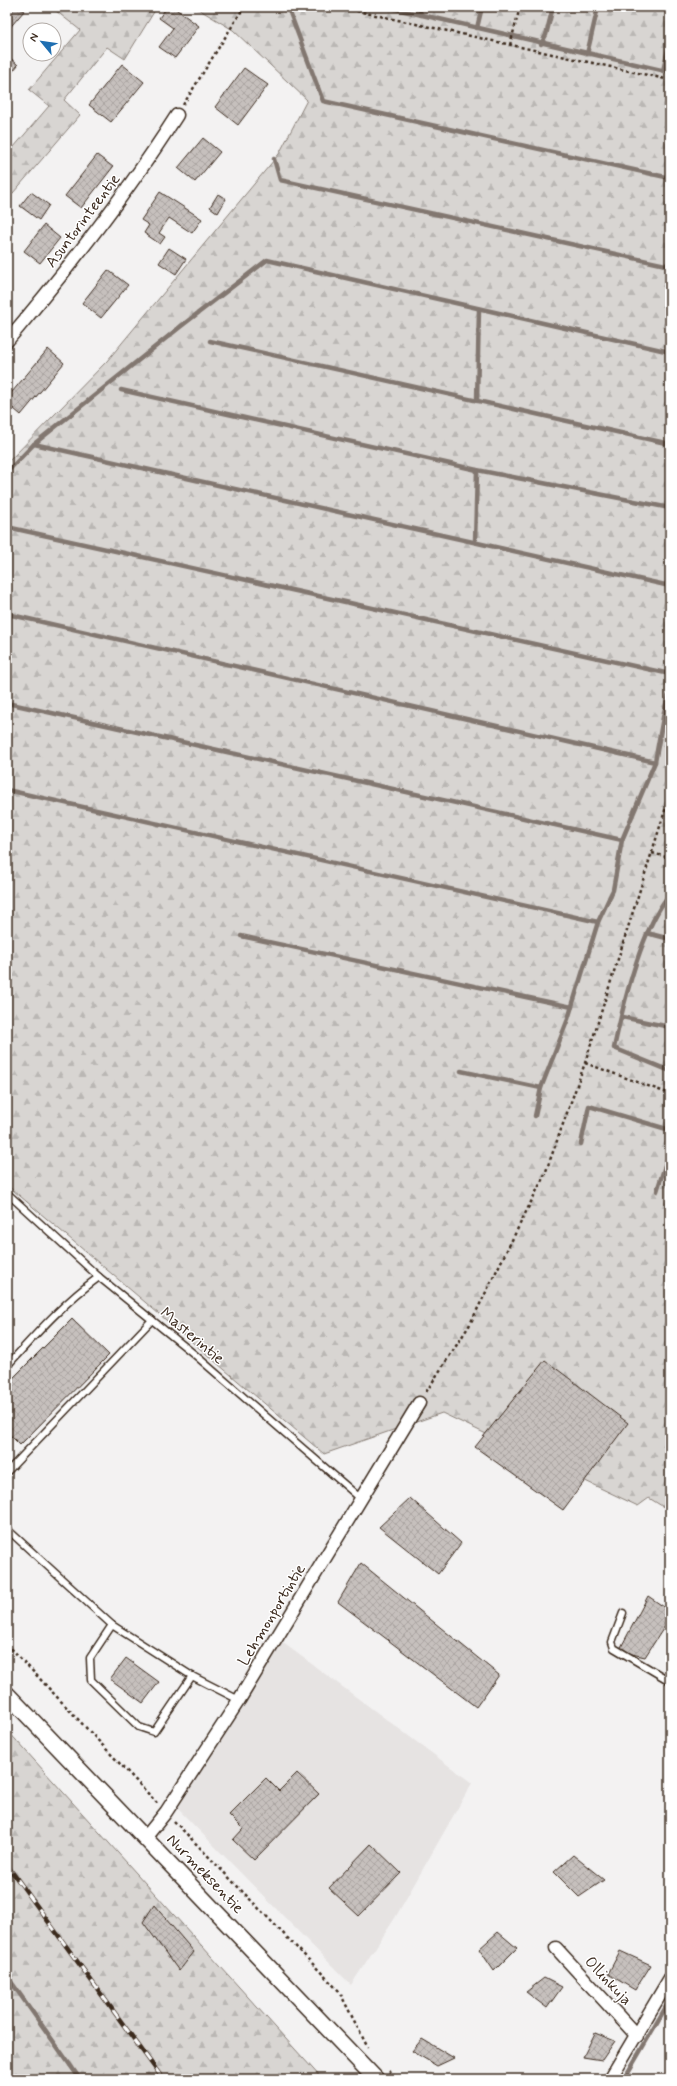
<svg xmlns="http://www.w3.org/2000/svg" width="677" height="2086" font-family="Mynerve,sans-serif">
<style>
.built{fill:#e6e3e2}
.forest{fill:url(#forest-firs);stroke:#8a8078}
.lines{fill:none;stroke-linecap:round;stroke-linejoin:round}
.stream{stroke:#827770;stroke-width:4.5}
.building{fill:url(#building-cross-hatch);stroke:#3b2a1e}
.service-casing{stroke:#3b2a1e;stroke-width:9}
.minor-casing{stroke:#3b2a1e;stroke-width:15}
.tertiary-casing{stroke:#3b2a1e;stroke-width:18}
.path{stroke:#3b2a1e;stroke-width:2.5;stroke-dasharray:3 3;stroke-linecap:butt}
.service{stroke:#fff;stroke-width:6}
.minor{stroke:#fff;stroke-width:12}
.tertiary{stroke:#fff;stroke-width:15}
.rail-casing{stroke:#3b2a1e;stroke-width:4.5}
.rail{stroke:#fff;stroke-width:3;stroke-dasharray:9;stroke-linecap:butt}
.labels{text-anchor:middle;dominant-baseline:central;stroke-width:3;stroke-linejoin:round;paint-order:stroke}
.street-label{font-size:16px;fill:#3b2a1e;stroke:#fff}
</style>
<defs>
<pattern id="forest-firs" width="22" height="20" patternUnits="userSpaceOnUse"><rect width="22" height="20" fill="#d8d5d2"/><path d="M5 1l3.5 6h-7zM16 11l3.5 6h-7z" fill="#bab7b4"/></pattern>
<pattern id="building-cross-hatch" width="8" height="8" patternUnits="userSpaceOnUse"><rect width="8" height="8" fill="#c6c0bd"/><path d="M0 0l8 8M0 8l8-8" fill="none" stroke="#aba5a2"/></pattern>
</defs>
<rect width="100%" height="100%" fill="#f3f2f2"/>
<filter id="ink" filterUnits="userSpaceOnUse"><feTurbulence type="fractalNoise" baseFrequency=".025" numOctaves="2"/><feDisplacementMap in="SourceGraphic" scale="8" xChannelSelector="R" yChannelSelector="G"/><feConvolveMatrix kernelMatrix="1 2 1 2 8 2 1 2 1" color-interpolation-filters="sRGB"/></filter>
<g filter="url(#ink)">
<!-- built -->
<path class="built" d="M 282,1642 L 472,1783 L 395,1918 L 351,1985 L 177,1808 Z"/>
<!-- forest -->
<g class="forest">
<path d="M 51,7 L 157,7 L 125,59 L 107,47 L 64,100 L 80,115 L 7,200 L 7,155 L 49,106 L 29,90 L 80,30 Z"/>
<path d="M 195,7 L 670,7 L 670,1511 L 649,1498 L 638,1506 L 442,1413 L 324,1454 L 7,1185 L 7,463 L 107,361 L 279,154 L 307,100 L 233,30 Z"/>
<path d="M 7,1730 L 322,2079 L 7,2079 Z"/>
</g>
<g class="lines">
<!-- stream -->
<g class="stream">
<path d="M 387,7 L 670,72"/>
<path d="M 419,7 L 421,15"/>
<path d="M 289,10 L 323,101 L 670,178"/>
<path d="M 477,28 L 482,7"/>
<path d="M 541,44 L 546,35 L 553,7"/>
<path d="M 587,54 L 598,7"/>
<path d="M 663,71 L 670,40"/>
<path d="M 274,159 L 280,180 L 670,266"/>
<path d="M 210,341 L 670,444"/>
<path d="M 121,390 L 477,470 L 670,508"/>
<path d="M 477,401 L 479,309"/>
<path d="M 34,444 L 670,586"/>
<path d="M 7,472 L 34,444 L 180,327 L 267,260 L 670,352"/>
<path d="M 7,527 L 670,674"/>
<path d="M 475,542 L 477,470"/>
<path d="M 7,614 L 655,762"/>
<path d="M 7,703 L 622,840"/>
<path d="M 7,790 L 598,922"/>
<path d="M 670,894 C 642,927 623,1005 614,1048 L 670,1071"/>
<path d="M 647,933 L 670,939"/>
<path d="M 241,936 L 572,1007"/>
<path d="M 622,1017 L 670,1027"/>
<path d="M 461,1071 L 541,1088"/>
<path d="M 535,1116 L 541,1088 L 568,1019 L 598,922 L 613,890 L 622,840 L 655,762 L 664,712 L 670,691"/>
<path d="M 581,1144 L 589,1106 L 670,1130"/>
<path d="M 657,1191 L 670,1150"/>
<path d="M 7,1976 L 80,2079"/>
<path d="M 624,2079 L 670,2000"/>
</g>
</g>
<!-- building -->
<g class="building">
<path d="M 7,7 L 18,7 L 24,11 L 7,31 Z"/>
<path d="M 167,7 L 173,7 L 199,26 L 175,58 L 159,47 L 173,28 L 159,18 Z"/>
<path d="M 7,55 L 18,65 L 9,76 L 7,74 Z"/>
<path d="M 122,64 L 144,82 L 111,122 L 89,105 Z"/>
<path d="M 244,68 L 268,85 L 238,125 L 215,107 Z"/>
<path d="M 203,138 L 220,152 L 195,182 L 178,168 Z"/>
<path d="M 97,155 L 113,167 L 81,208 L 65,196 Z"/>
<path d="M 31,192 L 49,205 L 39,220 L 20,206 Z"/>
<path d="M 160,192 L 202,219 L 192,233 L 169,218 L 159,233 L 165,237 L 160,244 L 144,233 L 149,225 L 141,220 Z"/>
<path d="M 218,194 L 226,199 L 218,213 L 210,207 Z"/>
<path d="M 44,225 L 60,238 L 40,263 L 24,251 Z"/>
<path d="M 169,248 L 186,259 L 176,274 L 159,263 Z"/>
<path d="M 108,270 L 128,285 L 101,318 L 82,303 Z"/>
<path d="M 48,349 L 64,363 L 21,415 L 7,403 L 7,398 Z"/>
<path d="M 72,1319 L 109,1355 L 20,1445 L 7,1432 L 7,1384 Z"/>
<path d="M 545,1360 L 628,1423 L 563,1510 L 475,1447 Z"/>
<path d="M 410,1498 L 461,1543 L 438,1574 L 379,1527 Z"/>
<path d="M 361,1563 L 499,1675 L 476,1707 L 338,1602 Z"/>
<path d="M 648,1596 L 670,1611 L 670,1618 L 645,1657 L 619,1651 Z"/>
<path d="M 126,1658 L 159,1682 L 143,1703 L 110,1679 Z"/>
<path d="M 297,1773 L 319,1794 L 254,1860 L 233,1840 L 243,1829 L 229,1815 L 266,1778 L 279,1791 Z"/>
<path d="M 371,1844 L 401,1873 L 359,1916 L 329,1888 Z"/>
<path d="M 573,1855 L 604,1880 L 579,1897 L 554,1872 Z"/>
<path d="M 154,1905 L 194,1952 L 179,1971 L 143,1922 Z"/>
<path d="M 498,1932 L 517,1948 L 494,1971 L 479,1949 Z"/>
<path d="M 620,1951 L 651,1965 L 635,1990 L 608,1974 Z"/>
<path d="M 544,1978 L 562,1987 L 547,2008 L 526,1992 Z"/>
<path d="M 595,2033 L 615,2041 L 602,2060 L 583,2057 Z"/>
<path d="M 422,2039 L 454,2058 L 437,2066 L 412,2051 Z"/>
</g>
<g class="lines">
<!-- service casing -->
<g class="service-casing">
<g id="service">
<path d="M 7,1193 L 99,1277 L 194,1354 L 360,1498"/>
<path d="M 7,1366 C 36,1334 64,1302 99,1277"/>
<path d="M 7,1472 L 152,1320"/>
<path d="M 7,1529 L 112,1625 L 192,1676 L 239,1700"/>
<path d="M 623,1613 L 612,1642 L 614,1648 L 670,1681"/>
<path d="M 112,1625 L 90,1658 L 91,1680 L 139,1727 L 154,1732 L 192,1676"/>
</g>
</g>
<!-- minor casing -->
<g class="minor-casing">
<g id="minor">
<path d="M 7,341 C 68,269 126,195 177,115"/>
<path d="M 145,1838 L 166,1812 L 239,1700 L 419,1403"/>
<path d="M 556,1948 L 637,2036"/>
<path d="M 610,2079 L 670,1978"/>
</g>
</g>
<!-- tertiary casing -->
<g class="tertiary-casing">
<path id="tertiary" d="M 7,1694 L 376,2079"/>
</g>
<!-- path -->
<g class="path">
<path d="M 339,7 L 670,80"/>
<path d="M 510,45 L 520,7"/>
<path d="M 183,105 L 244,7"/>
<path d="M 652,853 L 670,858"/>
<path d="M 585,1063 L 670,1094"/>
<path d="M 426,1392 L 469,1326 L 545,1174 L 585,1063 L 670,795"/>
<path d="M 7,1644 L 157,1803"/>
<path d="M 174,1821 L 339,1991 L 368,2048"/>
<path d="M 389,2071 L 397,2079"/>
</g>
<!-- service -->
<use href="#service" class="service"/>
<!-- minor -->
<use href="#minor" class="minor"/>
<!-- tertiary -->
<use href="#tertiary" class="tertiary"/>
<!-- rail casing -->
<g class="rail-casing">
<path id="rail" d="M 7,1865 L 163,2079"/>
</g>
<!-- rail -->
<use href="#rail" class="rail"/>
</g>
</g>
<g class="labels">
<!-- street labels -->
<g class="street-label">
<text transform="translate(83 221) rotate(-53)">Asuntorinteentie</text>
<text transform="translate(192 1336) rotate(40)">Masterintie</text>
<text transform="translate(272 1615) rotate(-59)">Lehmonportintie</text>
<text transform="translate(205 1874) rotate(46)">Nurmeksentie</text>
<text transform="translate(608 1981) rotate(47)">Ollinkuja</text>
</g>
</g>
<!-- margin -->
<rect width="677" height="2086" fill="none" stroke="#fff" stroke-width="24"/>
<rect x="12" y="12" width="653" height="2062" fill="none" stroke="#3b2a1e" stroke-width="1.5" filter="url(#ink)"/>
<!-- north arrow -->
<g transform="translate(42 42) rotate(299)"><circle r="19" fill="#ffffff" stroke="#b1aaa5"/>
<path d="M0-3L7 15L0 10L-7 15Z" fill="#1f6fb2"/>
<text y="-6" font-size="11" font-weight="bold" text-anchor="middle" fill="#3b2a1e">N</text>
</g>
</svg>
